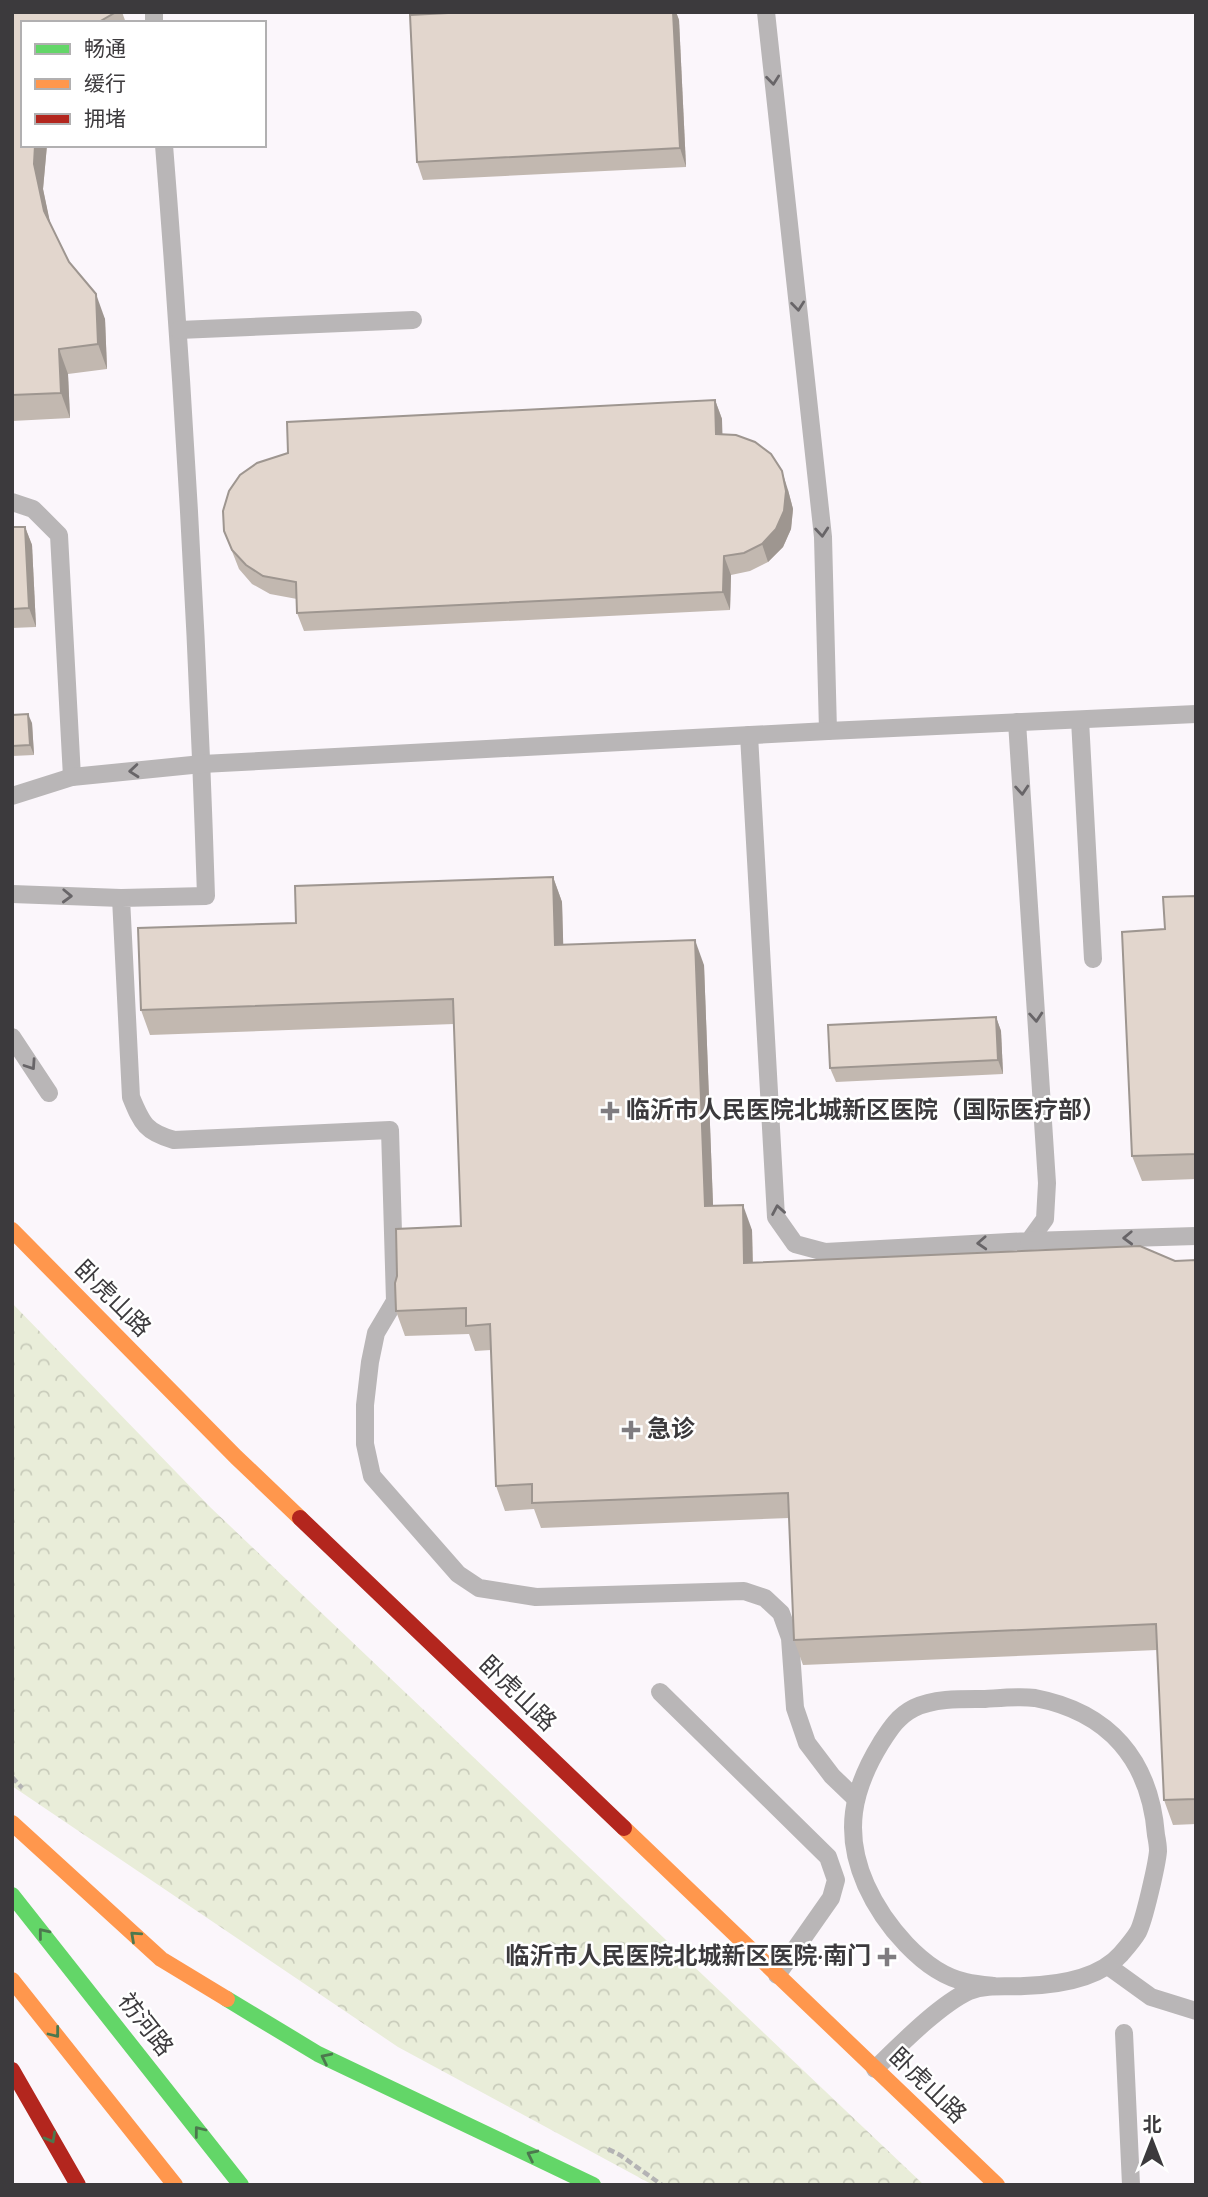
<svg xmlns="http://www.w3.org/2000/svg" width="1208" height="2197" font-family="'Alegreya Sans','Noto Sans SC',sans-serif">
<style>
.park{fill:url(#park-crowns)}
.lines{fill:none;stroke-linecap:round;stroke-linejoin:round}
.path{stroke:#b4b3b4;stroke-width:4.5;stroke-dasharray:7 3.5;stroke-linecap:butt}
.lane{stroke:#b9b6b7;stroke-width:18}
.fast{stroke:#63d668;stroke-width:16}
.slow{stroke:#ff974d;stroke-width:16}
.jam{stroke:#b3261e;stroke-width:16}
.wall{fill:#c2b8b0}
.shaded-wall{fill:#9e9690}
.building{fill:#e2d6cd;stroke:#9e9690;stroke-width:2}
.oneway{stroke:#686568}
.oneway2{stroke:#4c784e}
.poi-dot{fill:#7f7c80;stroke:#fff;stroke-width:2.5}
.labels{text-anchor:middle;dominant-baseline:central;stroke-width:5;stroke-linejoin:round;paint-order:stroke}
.poi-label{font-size:24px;font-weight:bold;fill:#3c3a3d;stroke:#fff;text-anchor:start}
.street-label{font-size:24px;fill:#3c3a3d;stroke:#fff}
</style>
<defs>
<pattern id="park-crowns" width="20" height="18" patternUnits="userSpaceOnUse" patternTransform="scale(1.75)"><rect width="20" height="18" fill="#e9edd9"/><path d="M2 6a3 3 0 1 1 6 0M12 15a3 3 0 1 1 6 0" fill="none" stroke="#c9ccbb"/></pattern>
</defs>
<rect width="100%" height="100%" fill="#fbf6fb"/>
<!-- park -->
<path class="park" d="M 12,1303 L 210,1507 L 924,2185 L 653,2185 L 398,2047 L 12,1786 Z"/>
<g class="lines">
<!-- path -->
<g class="path">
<path d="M 12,1777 L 22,1788"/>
<path d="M 608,2149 L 620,2155 L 662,2185"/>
</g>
<!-- lane -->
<g class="lane">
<path d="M 154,12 L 154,23"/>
<path d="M 766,12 L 823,537 L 828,731"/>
<path d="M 164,145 C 184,395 198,646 206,896 L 121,898 L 131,1097 C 142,1124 146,1132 174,1140 L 390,1130 L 395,1301 L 376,1333 L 370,1362 L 365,1405 L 365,1444 L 372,1476 L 458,1574 L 479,1588 L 536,1597 L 744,1591 L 765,1598 L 781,1613 L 790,1638 L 795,1708 L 807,1743 L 832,1776 L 856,1799"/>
<path d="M 179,330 L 413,320"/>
<path d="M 12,502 L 33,509 L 59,535 L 72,777"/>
<path d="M 1080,720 L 1093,959"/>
<path d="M 749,735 L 776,1217 L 795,1244 L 825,1252 L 1029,1241 L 1045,1219 L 1047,1183 L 1017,722"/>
<path d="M 12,796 L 72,777 L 202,764 L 828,731 L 1196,714"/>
<path d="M 12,894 L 121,898"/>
<path d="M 12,1037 L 49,1093"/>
<path d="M 1029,1241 L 1196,1236"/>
<path d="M 660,1692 L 828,1857 L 836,1880 L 831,1898 L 777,1975"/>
<path d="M 1108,1966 L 1151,1997 L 1196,2011"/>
<path d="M 1124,2033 L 1131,2185"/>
<path d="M 875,2069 C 900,2045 939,2005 969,1991 C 987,1984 1006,1987 1024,1986 C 1056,1985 1099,1979 1121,1954 C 1127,1947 1134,1939 1138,1932 C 1144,1921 1157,1864 1158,1851 C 1158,1846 1157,1840 1156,1835 C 1150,1760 1109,1712 1035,1698 C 1019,1696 1001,1698 985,1699 C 962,1699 935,1698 914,1708 C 898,1716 890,1729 881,1743 C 852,1790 843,1833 866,1885 C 883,1923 923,1973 966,1982 C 975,1984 985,1985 994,1986"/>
</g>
<!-- fast -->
<g class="fast">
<path d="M 12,1895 L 241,2185"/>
<path d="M 227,1999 L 318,2054 L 593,2185"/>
</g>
<!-- slow -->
<g class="slow">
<path d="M 12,1230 L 236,1457 L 300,1518"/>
<path d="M 12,1823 L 161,1959 L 227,1999"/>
<path d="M 624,1828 L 997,2185"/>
<path d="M 12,1980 L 175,2185"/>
</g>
<!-- jam -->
<g class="jam">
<path d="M 300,1518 L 624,1828"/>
<path d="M 12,2070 L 78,2185"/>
</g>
</g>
<!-- wall -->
<g class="wall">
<path d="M 12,12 L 122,12 L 126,23 L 23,23 L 23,145 L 47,145 L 43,189 L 50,224 L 69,262 L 105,319 L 107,369 L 68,374 L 70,418 L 12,421 Z"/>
<path d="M 467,12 L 676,12 L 679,20 L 686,167 L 423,180 L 417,162 Z"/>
<path d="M 715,400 L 722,419 L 722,434 L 788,490 L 793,509 L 791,529 L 783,547 L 768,562 L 750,571 L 731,575 L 730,610 L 304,631 L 297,613 L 297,599 L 270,594 L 252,584 L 239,569 L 224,531 Z"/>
<path d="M 12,527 L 25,527 L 32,545 L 36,627 L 12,628 Z"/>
<path d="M 12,715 L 32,723 L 34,755 L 12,756 Z"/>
<path d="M 553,877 L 562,902 L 563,945 L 704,965 L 713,1205 L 752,1230 L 753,1262 L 1196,1260 L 1196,1824 L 1173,1825 L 1164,1800 L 1157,1650 L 803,1665 L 794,1640 L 789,1518 L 541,1528 L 534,1509 L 505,1511 L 496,1486 L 491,1350 L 475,1351 L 469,1334 L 405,1336 L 396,1311 L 461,1226 L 454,1024 L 150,1035 L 141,1010 L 296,923 Z"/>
<path d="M 1196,896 L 1196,1179 L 1142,1181 L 1132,1156 L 1165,929 Z"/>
<path d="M 996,1017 L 1001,1031 L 1003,1074 L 836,1082 L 830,1068 Z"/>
</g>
<!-- shaded-wall -->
<g class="shaded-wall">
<path d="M 673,12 L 676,12 L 679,20 L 686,167 L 680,148 Z"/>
<path d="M 35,145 L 47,145 L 43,189 L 53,236 L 44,211 L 34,164 Z"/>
<path d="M 96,294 L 105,319 L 107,369 L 98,344 Z"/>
<path d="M 59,349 L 68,374 L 70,418 L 61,393 Z"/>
<path d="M 715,400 L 722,419 L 723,453 L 716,434 Z"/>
<path d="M 782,471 L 788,490 L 793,509 L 791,529 L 783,547 L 768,562 L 762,544 Z"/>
<path d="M 25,527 L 32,545 L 36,627 L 29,608 Z"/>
<path d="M 724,556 L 731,575 L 730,610 L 723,592 Z"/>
<path d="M 28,714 L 32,723 L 34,755 L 30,745 Z"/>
<path d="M 553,877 L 562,902 L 564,970 L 555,945 Z"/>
<path d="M 695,940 L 704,965 L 714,1231 L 705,1206 Z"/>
<path d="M 996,1017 L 1001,1031 L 1003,1074 L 998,1060 Z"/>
<path d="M 743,1205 L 752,1230 L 753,1288 L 744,1263 Z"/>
</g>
<!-- building -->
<g class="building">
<path d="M 12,12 L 116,12 L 97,23 L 23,23 L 23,145 L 35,145 L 34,164 L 44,211 L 69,262 L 96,294 L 98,344 L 59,349 L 61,393 L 12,395 Z"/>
<path d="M 467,12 L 673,12 L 680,148 L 417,162 L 410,15 Z"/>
<path d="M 715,400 L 716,434 L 736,435 L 755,442 L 771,454 L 782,471 L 786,491 L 784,511 L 776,529 L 762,544 L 744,553 L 724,556 L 723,592 L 297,613 L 296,582 L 263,576 L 246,565 L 232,550 L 224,531 L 223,511 L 229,491 L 240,475 L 257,463 L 288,453 L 287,422 Z"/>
<path d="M 12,527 L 25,527 L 29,608 L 12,609 Z"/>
<path d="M 28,714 L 30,745 L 12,746 L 12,715 Z"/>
<path d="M 553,877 L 555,945 L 695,940 L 705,1206 L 743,1205 L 744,1263 L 1140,1246 L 1175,1261 L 1196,1260 L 1196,1799 L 1164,1800 L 1156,1624 L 794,1640 L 788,1493 L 532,1503 L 532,1484 L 496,1486 L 490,1324 L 466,1326 L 466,1308 L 396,1311 L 395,1283 L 397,1276 L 396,1229 L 461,1226 L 453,999 L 141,1010 L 138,928 L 296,923 L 295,886 Z"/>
<path d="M 1196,896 L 1196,1154 L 1132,1156 L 1122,932 L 1165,929 L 1163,897 Z"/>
<path d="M 996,1017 L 998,1060 L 830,1068 L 828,1025 Z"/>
</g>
<!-- one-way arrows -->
<defs><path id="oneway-chevron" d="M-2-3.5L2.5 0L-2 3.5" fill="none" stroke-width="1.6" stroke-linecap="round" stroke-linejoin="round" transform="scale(1.75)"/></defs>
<g class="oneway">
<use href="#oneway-chevron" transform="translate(773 80) rotate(84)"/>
<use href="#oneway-chevron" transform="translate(798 306) rotate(84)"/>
<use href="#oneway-chevron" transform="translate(822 532) rotate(85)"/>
<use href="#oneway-chevron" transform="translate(134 771) rotate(175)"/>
<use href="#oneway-chevron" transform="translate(1022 790) rotate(86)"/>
<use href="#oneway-chevron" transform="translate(67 896) rotate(2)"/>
<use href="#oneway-chevron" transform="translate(1036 1017) rotate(86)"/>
<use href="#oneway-chevron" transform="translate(31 1065) rotate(56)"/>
<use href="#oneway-chevron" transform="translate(778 1210) rotate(-100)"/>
<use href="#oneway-chevron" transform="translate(1128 1238) rotate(178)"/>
<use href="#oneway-chevron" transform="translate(982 1243) rotate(177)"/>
</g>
<g class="oneway2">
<use href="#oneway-chevron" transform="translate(43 1933) rotate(-129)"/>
<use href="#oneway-chevron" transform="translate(135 1936) rotate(-138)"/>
<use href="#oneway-chevron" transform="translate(55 2033) rotate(52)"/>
<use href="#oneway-chevron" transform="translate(326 2058) rotate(-154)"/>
<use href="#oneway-chevron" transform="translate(199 2131) rotate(-128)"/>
<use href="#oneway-chevron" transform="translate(51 2138) rotate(61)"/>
<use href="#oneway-chevron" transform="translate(532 2155) rotate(-154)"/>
</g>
<!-- markers -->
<g class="poi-dot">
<path d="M606.5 1100.5h7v7h7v7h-7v7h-7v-7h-7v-7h7z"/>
<path d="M627.5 1419.5h7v7h7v7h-7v7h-7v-7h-7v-7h7z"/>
<path d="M883.5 1946.5h7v7h7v7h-7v7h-7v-7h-7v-7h7z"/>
</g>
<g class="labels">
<!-- poi labels -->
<g class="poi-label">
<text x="626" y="1111">临沂市人民医院北城新区医院（国际医疗部）</text>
<text x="647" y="1430">急诊</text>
<text x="871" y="1957" text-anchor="end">临沂市人民医院北城新区医院·南门</text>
</g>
<!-- street labels -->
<g class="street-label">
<text transform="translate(112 1299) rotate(45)">卧虎山路</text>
<text transform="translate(517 1694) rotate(44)">卧虎山路</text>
<text transform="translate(145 2025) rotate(52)">祊河路</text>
<text transform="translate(927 2086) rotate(44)">卧虎山路</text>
</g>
</g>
<!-- border -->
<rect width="1208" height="2197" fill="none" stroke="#3c3a3d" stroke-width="28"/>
<!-- legend -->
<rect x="21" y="21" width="245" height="126" fill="#ffffff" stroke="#b1b0b1" stroke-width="2"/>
<rect x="35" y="44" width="35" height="10" fill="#63d668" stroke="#b1b0b1" stroke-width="2"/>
<text x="84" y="56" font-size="21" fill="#3c3a3d">畅通</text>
<rect x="35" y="79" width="35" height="10" fill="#ff974d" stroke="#b1b0b1" stroke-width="2"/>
<text x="84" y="91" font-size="21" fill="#3c3a3d">缓行</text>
<rect x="35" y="114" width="35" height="10" fill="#b3261e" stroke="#b1b0b1" stroke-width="2"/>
<text x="84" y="126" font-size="21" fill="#3c3a3d">拥堵</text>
<!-- north arrow -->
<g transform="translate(1152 2141)" stroke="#ffffff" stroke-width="5" paint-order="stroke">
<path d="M0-5L12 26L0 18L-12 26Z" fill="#3c3a3d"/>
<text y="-10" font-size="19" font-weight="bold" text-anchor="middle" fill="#3c3a3d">北</text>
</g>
</svg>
